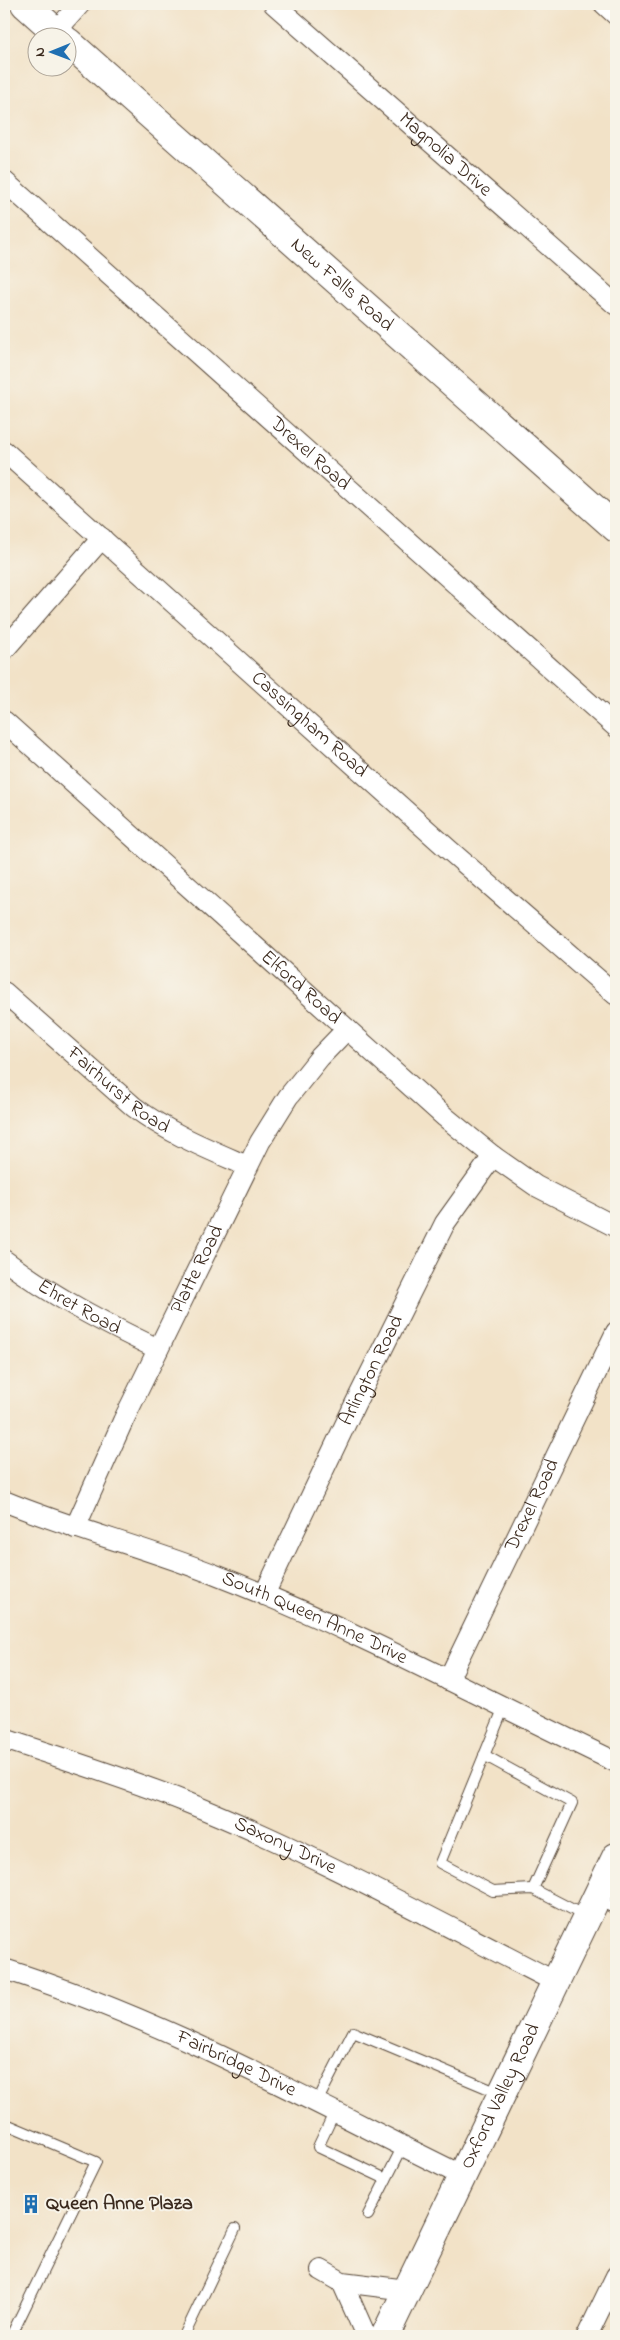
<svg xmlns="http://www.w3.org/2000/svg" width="620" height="2340" font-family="'Indie Flower',sans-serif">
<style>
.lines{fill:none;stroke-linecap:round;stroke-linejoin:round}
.service-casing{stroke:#564637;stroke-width:12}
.minor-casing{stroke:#564637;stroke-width:22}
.secondary-casing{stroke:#564637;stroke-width:30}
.primary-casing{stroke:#564637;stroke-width:30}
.service{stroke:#fff;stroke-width:10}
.minor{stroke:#fff;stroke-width:20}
.secondary{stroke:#fff;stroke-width:28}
.primary{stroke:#fff;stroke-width:28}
.labels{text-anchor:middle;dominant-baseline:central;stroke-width:4;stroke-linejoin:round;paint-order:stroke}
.street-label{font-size:20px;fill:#3b2a1e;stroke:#f7f3e8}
.poi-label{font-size:20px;font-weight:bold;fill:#3b2a1e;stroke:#f7f3e8;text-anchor:start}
</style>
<rect width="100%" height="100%" fill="#f7f3e8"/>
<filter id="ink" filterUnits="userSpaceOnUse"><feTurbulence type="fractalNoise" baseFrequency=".02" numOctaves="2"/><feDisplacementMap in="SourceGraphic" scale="10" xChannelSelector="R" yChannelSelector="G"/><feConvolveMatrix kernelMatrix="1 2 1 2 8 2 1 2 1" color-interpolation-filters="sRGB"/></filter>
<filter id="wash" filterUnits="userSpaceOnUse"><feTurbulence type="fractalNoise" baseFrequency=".0096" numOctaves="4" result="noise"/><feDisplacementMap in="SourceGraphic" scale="20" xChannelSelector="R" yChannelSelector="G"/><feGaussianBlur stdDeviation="1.12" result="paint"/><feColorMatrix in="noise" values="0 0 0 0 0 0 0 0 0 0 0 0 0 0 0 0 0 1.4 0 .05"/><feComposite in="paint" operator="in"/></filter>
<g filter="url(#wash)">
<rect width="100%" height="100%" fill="#f2e2c7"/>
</g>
<g filter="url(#ink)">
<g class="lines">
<!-- service casing -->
<g class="service-casing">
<g id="service">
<path d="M 504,1707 L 440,1863 L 493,1891 L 533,1889 L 587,1917"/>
<path d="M 484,1755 L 572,1803 L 533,1889"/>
<path d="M 597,1900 L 616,1909"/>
<path d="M 316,2104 L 353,2032 L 501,2094"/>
<path d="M 334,2113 L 318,2147 L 386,2179"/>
<path d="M 4,2123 L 96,2162 L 11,2336"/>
<path d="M 368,2215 L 403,2146"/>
<path d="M 184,2336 L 235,2229"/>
</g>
</g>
<!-- minor casing -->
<g class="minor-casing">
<g id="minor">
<path id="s1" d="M 274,4 L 616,305"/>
<path d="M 604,4 L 616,15"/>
<path d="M 56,31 L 80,4"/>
<path id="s2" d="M 4,181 L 616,727"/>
<path id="s3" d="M 4,451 L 448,849 L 616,995"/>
<path d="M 4,650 L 102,538"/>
<path id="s4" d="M 4,721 L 445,1117 L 493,1156 L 536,1186 L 616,1227"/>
<path id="s5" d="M 4,992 L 134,1107 C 168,1133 208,1149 247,1166"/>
<path id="s6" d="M 4,1260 C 52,1296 104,1323 158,1349"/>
<path id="s7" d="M 4,1501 C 74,1530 148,1548 218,1576 C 355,1629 484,1699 616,1762"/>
<path id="s8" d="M 75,1528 L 123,1421 L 260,1142 L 288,1097 L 320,1057 L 347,1029"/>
<path id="s9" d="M 264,1595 L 355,1404 L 445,1223 L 493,1156"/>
<path id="s10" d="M 448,1680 L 616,1332"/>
<path id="s11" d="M 4,1739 C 65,1759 126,1778 186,1802 C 313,1853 434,1920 556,1982"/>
<path id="s12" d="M 4,1969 C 164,2019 312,2102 463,2176"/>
<path d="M 321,2270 L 342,2282 L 407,2290"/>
<path d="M 342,2282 L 366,2336"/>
<path d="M 587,2336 L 616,2276"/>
</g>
</g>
<!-- secondary casing -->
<g class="secondary-casing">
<g id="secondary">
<path d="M 25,4 L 63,38"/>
<path id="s13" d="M 68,42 L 616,528"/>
</g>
</g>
<!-- primary casing -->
<g class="primary-casing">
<g id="primary">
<path id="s14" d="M 385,2336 L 616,1857"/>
</g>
</g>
<!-- service -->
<use href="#service" class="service"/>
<!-- minor -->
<use href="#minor" class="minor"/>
<!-- secondary -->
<use href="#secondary" class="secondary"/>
<!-- primary -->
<use href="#primary" class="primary"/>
</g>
</g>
<!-- icons -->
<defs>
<g id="building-bare" transform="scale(1.5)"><path d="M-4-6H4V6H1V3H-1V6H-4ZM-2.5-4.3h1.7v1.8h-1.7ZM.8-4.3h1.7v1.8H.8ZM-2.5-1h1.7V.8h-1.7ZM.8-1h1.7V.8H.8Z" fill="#1f6fb2" stroke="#f7f3e8" stroke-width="2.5" paint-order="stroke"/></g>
</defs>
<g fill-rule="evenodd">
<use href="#building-bare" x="31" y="2204"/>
</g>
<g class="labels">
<!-- street labels -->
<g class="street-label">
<text stroke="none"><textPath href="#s1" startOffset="228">Magnolia Drive</textPath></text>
<text stroke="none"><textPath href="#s13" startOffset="366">New Falls Road</textPath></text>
<text stroke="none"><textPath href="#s2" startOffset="410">Drexel Road</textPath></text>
<text stroke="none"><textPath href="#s3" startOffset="410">Cassingham Road</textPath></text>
<text stroke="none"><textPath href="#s4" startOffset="399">Elford Road</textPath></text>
<text stroke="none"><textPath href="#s5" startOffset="151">Fairhurst Road</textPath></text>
<text stroke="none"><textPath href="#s8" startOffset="286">Platte Road</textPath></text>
<text stroke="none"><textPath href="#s6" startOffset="89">Ehret Road</textPath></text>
<text stroke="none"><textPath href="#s9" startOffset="249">Arlington Road</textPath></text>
<text stroke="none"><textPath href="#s10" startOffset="194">Drexel Road</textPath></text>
<text stroke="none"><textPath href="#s7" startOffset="332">South Queen Anne Drive</textPath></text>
<text stroke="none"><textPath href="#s11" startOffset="301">Saxony Drive</textPath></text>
<text stroke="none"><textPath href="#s12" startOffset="251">Fairbridge Drive</textPath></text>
<text stroke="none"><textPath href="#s14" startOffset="266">Oxford Valley Road</textPath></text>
</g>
<!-- poi labels -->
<g class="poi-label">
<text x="46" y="2204">Queen Anne Plaza</text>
</g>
</g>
<!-- margin -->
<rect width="620" height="2340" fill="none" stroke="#f7f3e8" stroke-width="20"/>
<!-- north arrow -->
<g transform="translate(52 52) rotate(269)"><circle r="24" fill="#f7f3e8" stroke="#aca397"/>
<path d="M0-4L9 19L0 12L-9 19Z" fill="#1f6fb2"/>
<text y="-8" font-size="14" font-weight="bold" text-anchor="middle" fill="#3b2a1e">N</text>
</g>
</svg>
